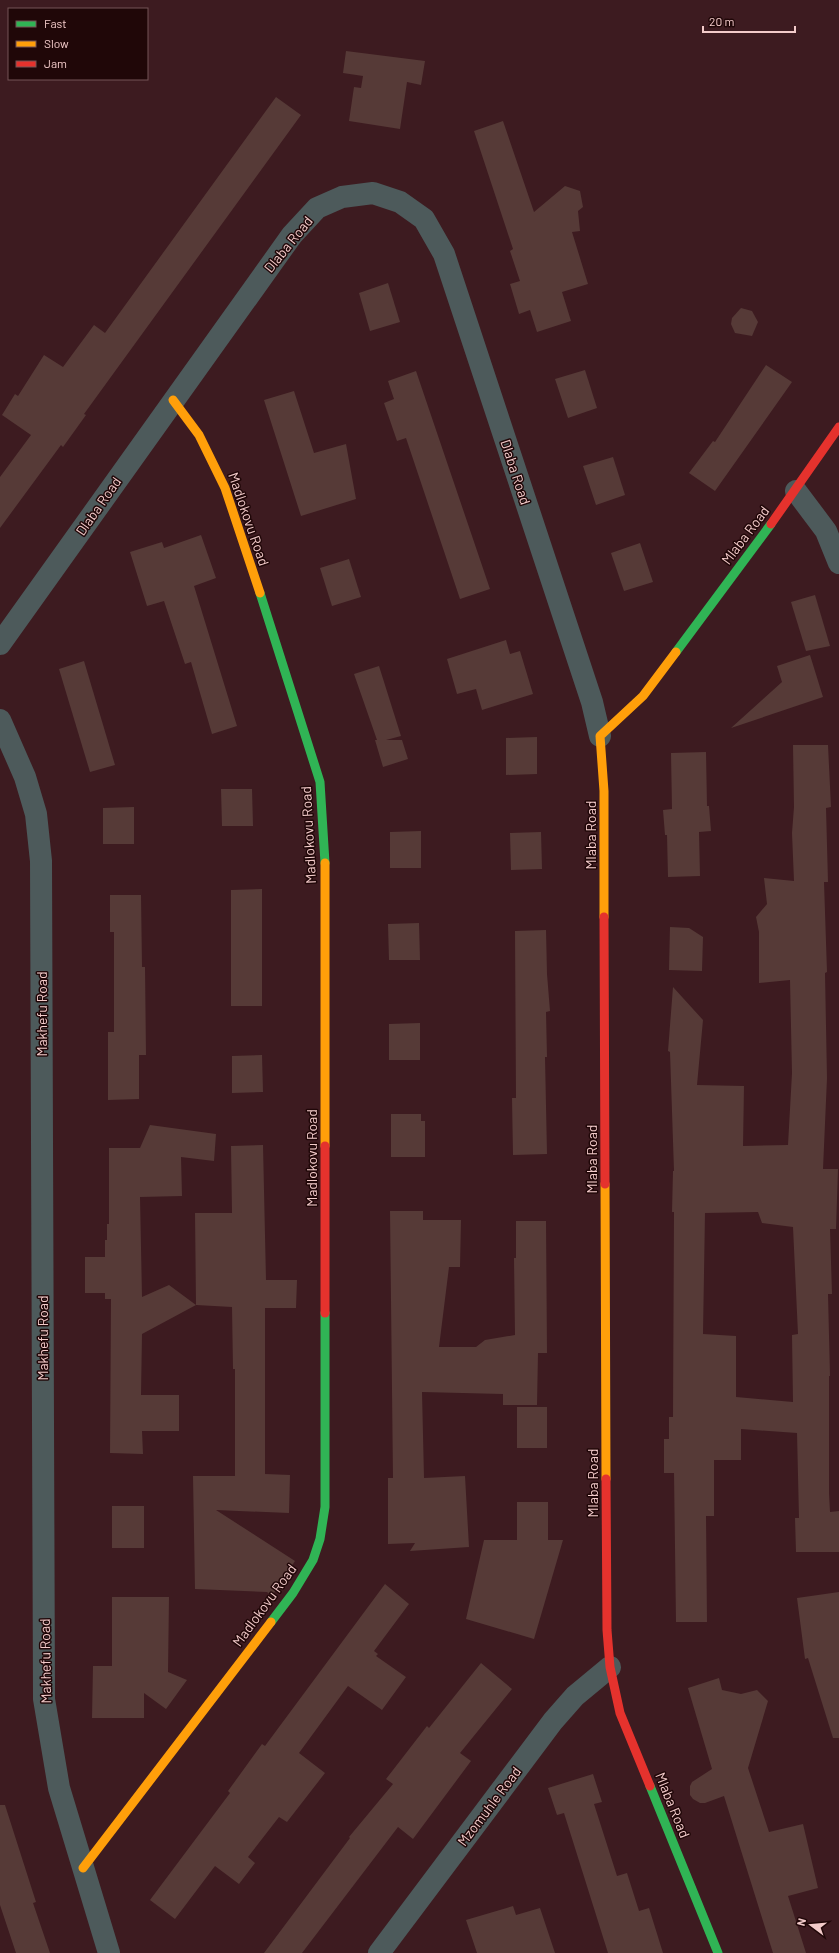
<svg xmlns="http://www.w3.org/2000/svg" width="839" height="1953" font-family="Barlow,sans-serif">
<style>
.building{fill:#563a37;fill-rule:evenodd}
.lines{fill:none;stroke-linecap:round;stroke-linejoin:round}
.street{stroke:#4d5a5b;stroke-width:22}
.fast{stroke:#30b455;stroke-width:9}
.slow{stroke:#ff9f0a;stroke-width:9}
.jam{stroke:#e5322d;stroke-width:9}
.labels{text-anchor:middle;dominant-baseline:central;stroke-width:3;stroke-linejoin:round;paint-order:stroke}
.street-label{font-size:14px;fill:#f3cbca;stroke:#200708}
</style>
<rect width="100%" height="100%" fill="#3d1b20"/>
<!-- building -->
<g class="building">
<path d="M 346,51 L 425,61 L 421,85 L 407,82 L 400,129 L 349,121 L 354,87 L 361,88 L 363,76 L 343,73 Z"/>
<path d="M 276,97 L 301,115 L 84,414 L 86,415 L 63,447 L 61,445 L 0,528 L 0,477 L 31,435 L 2,415 L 15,394 L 18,396 L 44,355 L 63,367 L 94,325 L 105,333 Z"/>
<path d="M 503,121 L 534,212 L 565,186 L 580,191 L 583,207 L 578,211 L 580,231 L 572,232 L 588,284 L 562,292 L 571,321 L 537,332 L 530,310 L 519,314 L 510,284 L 520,281 L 510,251 L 513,249 L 474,131 Z"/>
<path d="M 388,283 L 400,322 L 370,331 L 359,293 Z"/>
<path d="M 741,308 L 752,311 L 758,322 L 752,336 L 735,333 L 731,324 L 732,318 Z"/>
<path d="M 766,365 L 792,382 L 715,491 L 689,473 L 713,441 L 715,442 Z"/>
<path d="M 585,370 L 597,408 L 568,418 L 555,379 Z"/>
<path d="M 416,371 L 490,589 L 460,599 L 406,438 L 397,441 L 384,403 L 394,399 L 388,381 Z"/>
<path d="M 294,391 L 314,453 L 346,444 L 356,499 L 301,516 L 264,400 Z"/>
<path d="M 613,457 L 625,495 L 596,505 L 583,466 Z"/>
<path d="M 201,535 L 216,578 L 194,586 L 237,726 L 212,734 L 191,662 L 185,664 L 164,601 L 147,606 L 130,552 L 162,542 L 164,548 Z"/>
<path d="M 640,543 L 653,582 L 624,591 L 611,553 Z"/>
<path d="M 349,559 L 361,597 L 332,606 L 320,568 Z"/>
<path d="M 815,595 L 830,646 L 806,651 L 791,602 Z"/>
<path d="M 506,640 L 510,654 L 520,651 L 533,694 L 482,710 L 476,689 L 457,694 L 447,659 Z"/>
<path d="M 810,655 L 823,697 L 731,728 L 782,682 L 777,666 Z"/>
<path d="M 84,661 L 115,765 L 90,772 L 59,669 Z"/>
<path d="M 379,666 L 401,736 L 386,740 L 402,740 L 408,759 L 383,767 L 375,740 L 377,740 L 354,674 Z"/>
<path d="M 537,737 L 537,774 L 506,775 L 506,738 Z"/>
<path d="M 793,745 L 828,745 L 831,807 L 826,808 L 828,882 L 824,882 L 827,972 L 825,973 L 827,1078 L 823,1169 L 838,1169 L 836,1229 L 830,1229 L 832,1294 L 828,1294 L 830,1376 L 829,1376 L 829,1493 L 830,1512 L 839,1511 L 839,1552 L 796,1552 L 795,1518 L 799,1518 L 797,1433 L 741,1429 L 741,1460 L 714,1460 L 714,1516 L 706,1516 L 707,1622 L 676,1622 L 674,1473 L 664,1473 L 664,1439 L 669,1439 L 669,1417 L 673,1417 L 674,1212 L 672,1212 L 673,1171 L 674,1171 L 670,1052 L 668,1051 L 673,987 L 703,1020 L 697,1085 L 744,1086 L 743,1146 L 788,1145 L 792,1073 L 790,980 L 759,983 L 759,932 L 756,917 L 767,904 L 764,878 L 794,881 L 792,833 L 794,807 ZM 758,1212 L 762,1223 L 793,1227 L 798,1334 L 792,1335 L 793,1402 L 736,1397 L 736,1336 L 703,1334 L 705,1213 Z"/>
<path d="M 706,752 L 707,806 L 709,806 L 711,831 L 699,832 L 700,876 L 668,877 L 667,835 L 665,835 L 663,810 L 672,809 L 671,753 Z"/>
<path d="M 221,789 L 252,789 L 253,826 L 222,826 Z"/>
<path d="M 134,807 L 134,844 L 103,844 L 103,808 Z"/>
<path d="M 421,831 L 421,868 L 390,868 L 390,832 Z"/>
<path d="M 541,832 L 542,869 L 511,870 L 510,833 Z"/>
<path d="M 262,889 L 262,1006 L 231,1006 L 231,890 Z"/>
<path d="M 110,895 L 141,895 L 142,967 L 145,967 L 146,1055 L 139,1055 L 139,1099 L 108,1100 L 108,1032 L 114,1032 L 114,932 L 110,932 Z"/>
<path d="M 419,923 L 420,960 L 389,960 L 388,924 Z"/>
<path d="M 670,927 L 689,928 L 703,937 L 702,971 L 669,970 Z"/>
<path d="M 546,930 L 547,974 L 550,1011 L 546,1012 L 547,1057 L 545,1057 L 547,1154 L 513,1155 L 512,1098 L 516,1098 L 515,931 Z"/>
<path d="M 420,1023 L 420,1060 L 389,1060 L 389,1024 Z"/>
<path d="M 262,1055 L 263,1092 L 232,1093 L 232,1056 Z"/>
<path d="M 391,1114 L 421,1114 L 421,1121 L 425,1121 L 425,1157 L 391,1157 Z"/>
<path d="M 150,1125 L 216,1134 L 214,1161 L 181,1157 L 182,1196 L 140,1197 L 142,1297 L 169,1285 L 196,1305 L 195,1213 L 232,1213 L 231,1146 L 263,1145 L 266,1280 L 297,1280 L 296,1308 L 265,1308 L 265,1474 L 290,1475 L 289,1513 L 216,1510 L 295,1561 L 272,1596 L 267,1592 L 195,1589 L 193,1476 L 235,1476 L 235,1369 L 233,1369 L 232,1307 L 196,1305 L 142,1334 L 141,1395 L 179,1395 L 179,1431 L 142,1431 L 143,1454 L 110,1453 L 111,1299 L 105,1299 L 105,1293 L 85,1293 L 85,1257 L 105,1257 L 105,1240 L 107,1240 L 107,1224 L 109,1224 L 109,1148 L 140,1148 Z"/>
<path d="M 390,1211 L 423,1211 L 423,1220 L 461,1220 L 460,1267 L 449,1267 L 439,1347 L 476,1347 L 485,1340 L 515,1335 L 514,1258 L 516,1258 L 516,1221 L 546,1221 L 547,1353 L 538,1353 L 537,1405 L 503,1405 L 503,1394 L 422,1392 L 424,1478 L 465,1476 L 469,1547 L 410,1551 L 415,1543 L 388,1544 L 388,1478 L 393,1478 Z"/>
<rect x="517" y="1407" width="30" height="41"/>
<path d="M 517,1502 L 548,1502 L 548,1540 L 563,1540 L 534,1639 L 466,1619 L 484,1540 L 517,1540 Z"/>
<rect x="112" y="1506" width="32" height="42"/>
<path d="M 385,1584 L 409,1604 L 374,1651 L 378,1654 L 376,1656 L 406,1677 L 382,1710 L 348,1686 L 299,1753 L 325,1773 L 287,1822 L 279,1817 L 248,1857 L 255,1863 L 239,1884 L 215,1866 L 175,1919 L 150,1900 L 230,1793 L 228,1791 L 262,1744 L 265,1746 Z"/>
<path d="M 839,1592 L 839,1738 L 833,1738 L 808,1658 L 805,1659 L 797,1598 Z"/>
<path d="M 112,1597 L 169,1597 L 168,1672 L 187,1680 L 166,1709 L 144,1693 L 144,1718 L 92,1718 L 93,1666 L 112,1666 Z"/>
<path d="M 481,1663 L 512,1689 L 460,1753 L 471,1761 L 413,1839 L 398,1827 L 302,1953 L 264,1953 L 350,1838 L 349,1837 L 393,1784 L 386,1779 L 427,1726 L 429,1728 Z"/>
<path d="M 719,1678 L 722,1690 L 741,1694 L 757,1690 L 768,1701 L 748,1768 L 769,1832 L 803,1824 L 818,1888 L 788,1896 L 806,1953 L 773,1953 L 724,1796 L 705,1803 L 700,1803 L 693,1799 L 690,1795 L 690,1786 L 692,1782 L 712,1769 L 688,1688 Z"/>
<path d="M 593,1774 L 602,1802 L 594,1804 L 617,1876 L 627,1873 L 639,1911 L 649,1908 L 663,1953 L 608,1953 L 564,1813 L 557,1815 L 548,1788 Z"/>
<path d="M 0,1805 L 5,1805 L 36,1902 L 33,1903 L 50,1953 L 16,1953 L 0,1905 Z"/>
<path d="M 513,1906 L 516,1915 L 540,1908 L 555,1953 L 477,1953 L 466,1920 Z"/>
</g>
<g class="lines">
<!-- street -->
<g class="street">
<path d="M 796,491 L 826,531 L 839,563"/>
<path d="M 0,644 L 292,235 L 317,208 L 342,197 L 373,193 L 400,202 L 424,219 L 444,254 L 592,702 L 600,736"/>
<path d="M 0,720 L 25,777 L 36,814 L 41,861 L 44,1699 L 59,1788 L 109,1953"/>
<path d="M 379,1953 L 553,1721 L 575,1696 L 610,1667"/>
</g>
<!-- fast -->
<g class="fast">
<path d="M 260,593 L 320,782 L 325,863"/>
<path d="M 676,652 L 771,524"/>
<path d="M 271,1622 L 293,1593 L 313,1560 L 320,1539 L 325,1507 L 325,1313"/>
<path d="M 650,1786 L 718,1953"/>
</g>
<!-- slow -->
<g class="slow">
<path d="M 173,400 L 199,435 L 225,488 L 260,593"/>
<path d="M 325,863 L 325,1146"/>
<path d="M 604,917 L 604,791 L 600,736 L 643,696 L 676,652"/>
<path d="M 605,1184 L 606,1479"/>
<path d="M 83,1868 L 271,1622"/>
</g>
<!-- jam -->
<g class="jam">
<path d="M 771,524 L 839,427"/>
<path d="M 604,917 L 605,1184"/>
<path d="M 325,1146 L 325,1313"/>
<path d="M 606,1479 L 607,1630 L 610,1667 L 620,1713 L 650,1786"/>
</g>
</g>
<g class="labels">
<!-- street labels -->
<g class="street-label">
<text transform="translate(288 244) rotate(-51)">Dlaba Road</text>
<text transform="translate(516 472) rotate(72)">Dlaba Road</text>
<text transform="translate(98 506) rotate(-55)">Dlaba Road</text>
<text transform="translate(249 519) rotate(71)">Madlokovu Road</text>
<text transform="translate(745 535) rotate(-53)">Mlaba Road</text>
<text transform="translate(308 835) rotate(-93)">Madlokovu Road</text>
<text transform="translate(590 835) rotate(-90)">Mlaba Road</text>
<text transform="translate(41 1014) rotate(-90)">Makhefu Road</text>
<text transform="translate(311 1158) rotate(-90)">Madlokovu Road</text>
<text transform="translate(591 1159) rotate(-90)">Mlaba Road</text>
<text transform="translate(42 1338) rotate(-90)">Makhefu Road</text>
<text transform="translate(592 1483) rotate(-90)">Mlaba Road</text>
<text transform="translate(264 1605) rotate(-54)">Madlokovu Road</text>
<text transform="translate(45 1661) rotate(-91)">Makhefu Road</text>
<text transform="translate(673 1805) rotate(68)">Mlaba Road</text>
<text transform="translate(489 1806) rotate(-53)">Mzomuhle Road</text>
</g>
</g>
<!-- legend -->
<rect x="8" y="8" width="140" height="72" fill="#200708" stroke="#745556"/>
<rect x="16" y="21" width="20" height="6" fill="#30b455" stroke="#745556"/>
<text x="44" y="28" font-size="12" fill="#f3cbca">Fast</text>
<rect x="16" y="41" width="20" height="6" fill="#ff9f0a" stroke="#745556"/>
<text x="44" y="48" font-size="12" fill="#f3cbca">Slow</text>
<rect x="16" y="61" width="20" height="6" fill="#e5322d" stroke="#745556"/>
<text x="44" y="68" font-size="12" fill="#f3cbca">Jam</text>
<!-- north arrow -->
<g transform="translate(811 1925) rotate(286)" stroke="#200708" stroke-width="3" paint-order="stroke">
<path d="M0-3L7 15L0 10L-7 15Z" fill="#f3cbca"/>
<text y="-6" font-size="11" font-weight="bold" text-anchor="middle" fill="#f3cbca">N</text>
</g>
<!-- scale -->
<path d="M703 26v6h92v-6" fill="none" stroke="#f3cbca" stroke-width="2"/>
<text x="709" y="26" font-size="12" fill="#f3cbca" stroke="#200708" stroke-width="3" paint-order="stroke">20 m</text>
</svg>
